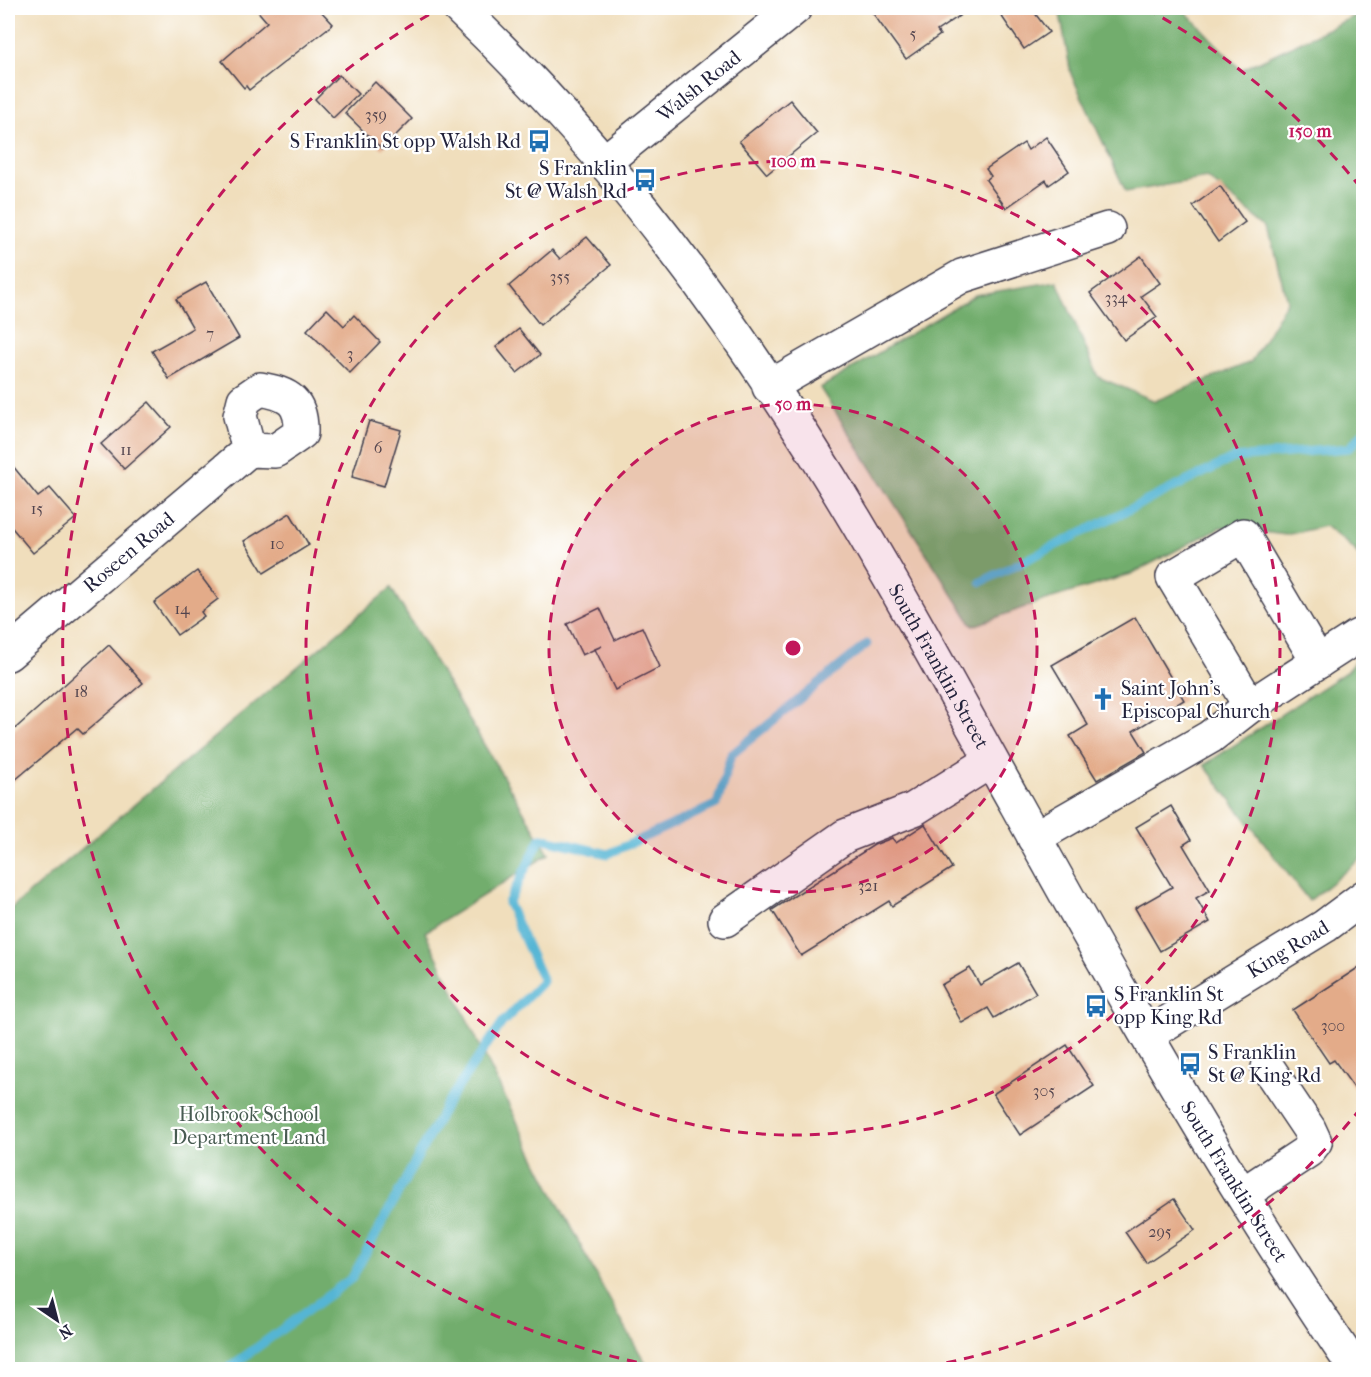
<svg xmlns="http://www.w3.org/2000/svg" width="1371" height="1377" font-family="'IM FELL French Canon',serif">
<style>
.forest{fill:#72ad6d;stroke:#4a6854;stroke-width:1.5}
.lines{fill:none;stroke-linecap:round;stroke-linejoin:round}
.stream{stroke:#55b5d4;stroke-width:9}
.building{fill:#e3ab89}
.minor-casing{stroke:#413e4e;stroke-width:36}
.major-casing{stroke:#413e4e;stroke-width:36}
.minor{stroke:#fff;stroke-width:33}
.major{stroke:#fff;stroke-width:33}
.ring{fill:none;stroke:#c2185b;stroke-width:3;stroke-dasharray:10 8}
.labels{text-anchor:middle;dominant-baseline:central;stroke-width:4.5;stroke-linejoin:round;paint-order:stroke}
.number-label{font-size:16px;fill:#52444e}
.street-label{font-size:20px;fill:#22223b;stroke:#fff}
.poi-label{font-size:20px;fill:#22223b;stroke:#fff;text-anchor:start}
.park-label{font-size:20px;fill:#485c52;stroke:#fff}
.centre{fill:#c2185b;stroke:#fff;stroke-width:3}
.ring-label{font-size:18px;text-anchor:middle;font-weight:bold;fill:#c2185b;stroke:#fff;stroke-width:4.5;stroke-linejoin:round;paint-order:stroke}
</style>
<rect width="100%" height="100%" fill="#fff"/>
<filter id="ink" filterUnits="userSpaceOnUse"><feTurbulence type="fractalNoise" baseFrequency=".0167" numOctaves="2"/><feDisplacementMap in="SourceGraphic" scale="12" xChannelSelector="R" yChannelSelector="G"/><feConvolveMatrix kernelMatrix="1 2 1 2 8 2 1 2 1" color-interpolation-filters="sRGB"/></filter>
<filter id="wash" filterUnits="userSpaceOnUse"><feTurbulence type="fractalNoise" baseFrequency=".008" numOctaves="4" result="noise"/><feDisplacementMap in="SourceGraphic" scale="24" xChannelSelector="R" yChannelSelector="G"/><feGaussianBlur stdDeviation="1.35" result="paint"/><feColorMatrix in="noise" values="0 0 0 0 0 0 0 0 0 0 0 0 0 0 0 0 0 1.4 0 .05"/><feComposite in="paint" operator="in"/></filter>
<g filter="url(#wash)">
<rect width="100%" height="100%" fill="#f0debc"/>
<!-- forest -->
<g class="forest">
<path d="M 1059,8 L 1182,8 L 1241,70 L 1363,12 L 1363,563 L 1354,549 L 1325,526 L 1286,535 L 1221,527 L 1131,574 L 1039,602 L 973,626 L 820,388 L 975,295 L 1057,281 L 1098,377 L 1155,401 L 1251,362 L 1287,301 L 1268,227 L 1207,178 L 1126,192 L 1071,74 Z"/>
<path d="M 391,588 L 549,854 L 425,932 C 496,1079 566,1228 649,1369 L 8,1369 L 8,911 Z"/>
<path d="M 1363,652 L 1363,857 L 1309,901 L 1204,765 L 1346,672 Z"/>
</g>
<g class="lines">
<!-- stream -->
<g class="stream">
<path d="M 981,582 L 1234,458 L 1349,448 L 1364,432"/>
<path d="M 226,1370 L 352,1278 L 446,1105 L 502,1023 L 543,981 L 508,903 L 541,838 L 608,854 L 717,804 L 731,755 L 867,644"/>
</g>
</g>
<g id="blocks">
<!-- building -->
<g class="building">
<path d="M 255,8 L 318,8 L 333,24 L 249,90 L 246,86 L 244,88 L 222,61 L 267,22 Z"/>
<path d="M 869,8 L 971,8 L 937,31 L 940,35 L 906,59 Z"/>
<path d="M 996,8 L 1031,8 L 1049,32 L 1024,49 Z"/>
<path d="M 339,75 L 358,94 L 333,118 L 315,99 Z"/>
<path d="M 375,82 L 412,119 L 382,149 L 345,113 Z"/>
<path d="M 790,100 L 817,133 L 767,174 L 739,141 Z"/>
<path d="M 1046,137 L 1069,171 L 1049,185 L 1046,180 L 1006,208 L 986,180 L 991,176 L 986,169 L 1024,143 L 1028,150 Z"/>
<path d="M 1220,186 L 1245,222 L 1218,242 L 1193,206 Z"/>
<path d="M 587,237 L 611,265 L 540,325 L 509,286 L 552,250 L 560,259 Z"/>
<path d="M 1141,256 L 1160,283 L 1141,296 L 1157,317 L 1124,340 L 1090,293 Z"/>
<path d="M 206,282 L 239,338 L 169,379 L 152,351 L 193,328 L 176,299 Z"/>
<path d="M 327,309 L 344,326 L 354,315 L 380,342 L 350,373 L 307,330 Z"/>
<path d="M 519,329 L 540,355 L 517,373 L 496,347 Z"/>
<path d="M 149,402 L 171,427 L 124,469 L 101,444 Z"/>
<path d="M 369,421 L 401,430 L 384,486 L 352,477 Z"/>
<path d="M 8,460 L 38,497 L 50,488 L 76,518 L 33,553 L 8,523 Z"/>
<path d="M 290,513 L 309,545 L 264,573 L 244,541 Z"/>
<path d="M 197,571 L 218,599 L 201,612 L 204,616 L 177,635 L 154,603 Z"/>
<path d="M 600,608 L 615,640 L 642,627 L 660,667 L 615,690 L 595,649 L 602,646 L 582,655 L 567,624 Z"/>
<path d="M 1135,617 L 1184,700 L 1133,731 L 1146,752 L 1097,780 L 1070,736 L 1088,725 L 1052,665 Z"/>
<path d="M 109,645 L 143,683 L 83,734 L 77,728 L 8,786 L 8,735 Z"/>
<path d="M 1171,806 L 1191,840 L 1183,845 L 1210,890 L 1196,898 L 1210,922 L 1160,951 L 1135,908 L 1172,887 L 1136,827 Z"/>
<path d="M 925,824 L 952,868 L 892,906 L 889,901 L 801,956 L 772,910 L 874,845 L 892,838 L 896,843 Z"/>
<path d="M 1018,963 L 1036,993 L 994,1018 L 988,1008 L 962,1023 L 941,985 L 970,968 L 980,985 Z"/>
<path d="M 1364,964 L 1364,1102 L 1334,1060 L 1329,1063 L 1293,1010 Z"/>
<path d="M 1067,1045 L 1094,1086 L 1020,1135 L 993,1094 Z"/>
<path d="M 1174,1199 L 1195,1230 L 1146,1263 L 1125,1232 Z"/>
</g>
</g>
</g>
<g filter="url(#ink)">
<use href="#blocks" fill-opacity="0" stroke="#413e4e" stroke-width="1.5"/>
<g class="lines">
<!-- minor casing -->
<g class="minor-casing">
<g id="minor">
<path id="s1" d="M 603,163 L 795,8"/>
<path d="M 769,387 L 962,276 L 1108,229"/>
<path id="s2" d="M 8,654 L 249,450 L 275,451 L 301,433 C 302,401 289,394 260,389 L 244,400 L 240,416 L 249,450"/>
<path d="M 1250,706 L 1173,577 L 1243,535 L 1318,662"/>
<path d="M 1034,838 L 1210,737 L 1250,706 L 1358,636 L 1364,638"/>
<path d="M 725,920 L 845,836 L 914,809 L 991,761"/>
<path id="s3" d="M 1147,1035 L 1325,926 L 1364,897"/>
<path d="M 1243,1194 L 1308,1151 L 1315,1142 L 1309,1129 L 1268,1068"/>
</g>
</g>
<!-- major casing -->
<g class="major-casing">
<g id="major">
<path id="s4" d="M 459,8 C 623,163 763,360 876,555 C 925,638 970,723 1017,806 C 1123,998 1232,1189 1356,1370"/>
</g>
</g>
<!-- minor -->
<use href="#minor" class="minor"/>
<!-- major -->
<use href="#major" class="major"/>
</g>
</g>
<!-- distance rings -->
<circle cx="793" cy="648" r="244" fill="#c2185b" fill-opacity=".12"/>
<g class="ring">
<circle cx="793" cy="648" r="244"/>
<circle cx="793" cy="648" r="487"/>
<path d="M1361 1108A731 731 0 0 1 914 1369M672 1369A731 731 0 0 1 439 9M1147 9A731 731 0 0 1 1361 188"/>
</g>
<!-- icons -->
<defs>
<g id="bus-bare" transform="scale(1.8)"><path d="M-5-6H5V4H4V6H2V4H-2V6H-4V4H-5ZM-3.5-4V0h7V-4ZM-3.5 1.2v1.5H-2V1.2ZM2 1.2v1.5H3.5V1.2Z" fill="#1f6fb2" stroke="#fff" stroke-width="2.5" paint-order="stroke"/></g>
<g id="church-bare" transform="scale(1.8)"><path d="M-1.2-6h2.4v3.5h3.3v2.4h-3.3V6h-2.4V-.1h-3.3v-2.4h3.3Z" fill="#1f6fb2" stroke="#fff" stroke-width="2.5" paint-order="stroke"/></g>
</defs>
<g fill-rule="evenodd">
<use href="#bus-bare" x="539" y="141"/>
<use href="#bus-bare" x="645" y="180"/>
<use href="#church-bare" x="1103" y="699"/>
<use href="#bus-bare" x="1096" y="1006"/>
<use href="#bus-bare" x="1190" y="1064"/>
</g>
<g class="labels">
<!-- number labels -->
<g class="number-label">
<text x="913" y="33">5</text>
<text x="376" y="114">359</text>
<text x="560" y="276">355</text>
<text x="1116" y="297">334</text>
<text x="210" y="333">7</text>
<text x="350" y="353">3</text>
<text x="378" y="447">6</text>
<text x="126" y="449">11</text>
<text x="37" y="508">15</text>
<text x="277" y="543">10</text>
<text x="182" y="608">14</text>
<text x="81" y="691">18</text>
<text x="868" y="885">321</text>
<text x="1333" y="1025">300</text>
<text x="1044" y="1090">305</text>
<text x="1160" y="1231">295</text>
</g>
<!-- street labels -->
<g class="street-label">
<text stroke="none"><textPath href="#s1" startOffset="123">Walsh Road</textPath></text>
<text stroke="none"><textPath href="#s2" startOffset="158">Roseen Road</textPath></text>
<text stroke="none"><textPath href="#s4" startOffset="818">South Franklin Street</textPath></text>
<text stroke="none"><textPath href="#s3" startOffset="165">King Road</textPath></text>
<text stroke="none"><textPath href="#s4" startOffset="1412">South Franklin Street</textPath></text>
</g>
<!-- poi labels -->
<g class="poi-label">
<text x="521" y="141" text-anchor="end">S Franklin St opp Walsh Rd</text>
<text x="627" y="168" text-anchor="end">S Franklin<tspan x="627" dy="23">St @ Walsh Rd</tspan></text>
<text x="1121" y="688">Saint John's<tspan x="1121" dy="23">Episcopal Church</tspan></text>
<text x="1114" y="994">S Franklin St<tspan x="1114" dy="23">opp King Rd</tspan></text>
<text x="1208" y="1052">S Franklin<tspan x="1208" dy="23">St @ King Rd</tspan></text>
</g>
<!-- park labels -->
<g class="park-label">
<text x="249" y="1114">Holbrook School<tspan x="249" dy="23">Department Land</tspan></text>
</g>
</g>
<circle cx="793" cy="648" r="9" class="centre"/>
<g class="ring-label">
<text x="1310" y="137">150 m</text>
<text x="793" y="167">100 m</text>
<text x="793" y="410">50 m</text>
</g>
<!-- margin -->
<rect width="1371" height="1377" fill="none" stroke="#fff" stroke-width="30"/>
<!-- north arrow -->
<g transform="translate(57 1320) rotate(145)" stroke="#ffffff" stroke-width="4.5" paint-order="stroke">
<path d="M0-4.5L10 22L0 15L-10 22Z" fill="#22223b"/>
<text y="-9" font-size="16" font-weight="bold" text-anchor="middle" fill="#22223b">N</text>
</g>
</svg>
